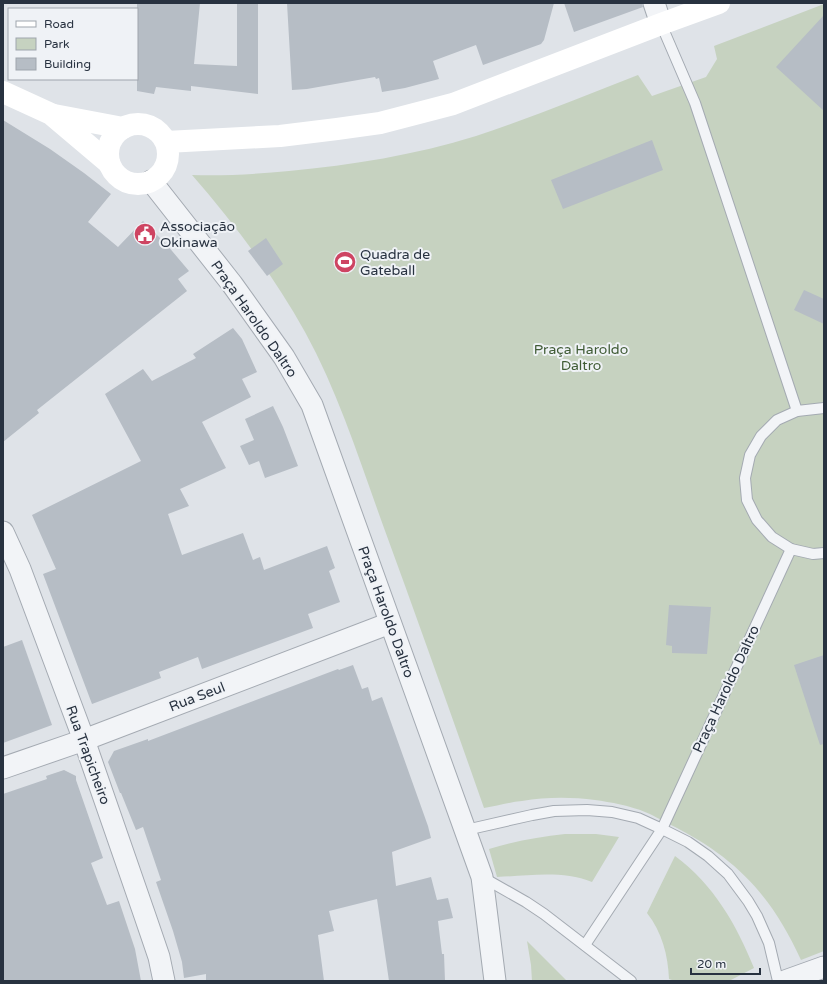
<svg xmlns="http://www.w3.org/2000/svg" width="827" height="984" font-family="'Varela Round',sans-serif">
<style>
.green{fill:#c6d2c0}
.building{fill:#b6bdc5}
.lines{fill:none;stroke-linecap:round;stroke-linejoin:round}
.lane-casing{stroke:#a4aab2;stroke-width:12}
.street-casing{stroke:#a4aab2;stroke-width:23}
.lane{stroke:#f2f4f7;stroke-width:10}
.street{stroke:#f2f4f7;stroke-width:21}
.secondary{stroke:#fff;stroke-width:22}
.labels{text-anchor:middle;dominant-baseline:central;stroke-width:4;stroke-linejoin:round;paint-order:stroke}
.poi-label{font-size:14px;fill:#283240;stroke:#eff2f6;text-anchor:start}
.street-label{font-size:14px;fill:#283240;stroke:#eff2f6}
.park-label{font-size:14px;fill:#3f5b35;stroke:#eff2f6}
</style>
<rect width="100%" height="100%" fill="#dfe3e8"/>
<!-- green -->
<g class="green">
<path d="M 824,4 L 824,951 L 801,960 C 771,894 734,856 669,824 C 661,820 653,815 645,812 C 631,806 610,802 595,800 C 571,797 546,797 522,801 C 510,802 497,806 484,808 C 451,714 418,621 384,528 C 360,462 339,394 305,332 C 274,276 234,223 192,175 C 224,176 257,174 289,171 C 352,165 415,155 476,136 C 531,118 584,96 638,75 L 652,96 L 706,77 L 717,59 L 714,46 Z"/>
<path d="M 565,834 L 596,834 L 619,837 L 592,882 C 562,870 528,876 497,877 L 489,849 C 514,841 539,837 565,834 Z"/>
<path d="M 675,856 C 714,885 736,924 754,968 L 729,981 L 675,981 L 669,979 C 668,955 662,932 647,913 Z"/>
<path d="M 527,941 L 567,981 L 532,981 L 531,965 Z"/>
</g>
<!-- building -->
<g class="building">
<path d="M 137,3 L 200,3 L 194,64 L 237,66 L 237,3 L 258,3 L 258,94 L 191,86 L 191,91 L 156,87 L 154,94 L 137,91 Z"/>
<path d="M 287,3 L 554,3 L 544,40 L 541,44 L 483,65 L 476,45 L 433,61 L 439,79 L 405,88 L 382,92 L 379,78 L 376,79 L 375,77 L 307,89 L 292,90 Z"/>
<path d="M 564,3 L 642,3 L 643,7 L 574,32 Z"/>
<path d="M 824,15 L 824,111 L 776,67 Z"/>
<path d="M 3,120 L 50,149 L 84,173 L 111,194 L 88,222 L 118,247 L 143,221 L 167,245 L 189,271 L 178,279 L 187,291 L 37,410 L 39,413 L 3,442 Z"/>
<path d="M 652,140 L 663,170 L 563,209 L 551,180 Z"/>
<path d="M 266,238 L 283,264 L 267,276 L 248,251 Z"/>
<path d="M 804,290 L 824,299 L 824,324 L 794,310 Z"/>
<path d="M 233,328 L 242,339 L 257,372 L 242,379 L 251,397 L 202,422 L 226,468 L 180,489 L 189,506 L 168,514 L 182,555 L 243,533 L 253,560 L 260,557 L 264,570 L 327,546 L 335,568 L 329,571 L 340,602 L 308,614 L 313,628 L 202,669 L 198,657 L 159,672 L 161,678 L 92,704 L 43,574 L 56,569 L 32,515 L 141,461 L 105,394 L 143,369 L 152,381 L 196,358 L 193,354 Z"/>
<path d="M 273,406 L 283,427 L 298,466 L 265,478 L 259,461 L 249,465 L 240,446 L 254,440 L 245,419 Z"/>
<path d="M 669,605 L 711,607 L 707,654 L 672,653 L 672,646 L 666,645 Z"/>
<path d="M 22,640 L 52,725 L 3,743 L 3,647 Z"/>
<path d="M 824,655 L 824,744 L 820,745 L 794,665 Z"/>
<path d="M 353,665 L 362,689 L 368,687 L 372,701 L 382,697 L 428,826 L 431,838 L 392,852 L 396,886 L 431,877 L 437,900 L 448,898 L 453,918 L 438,921 L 442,954 L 444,954 L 445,981 L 389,981 L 377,899 L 329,911 L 334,931 L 318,935 L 324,981 L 206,981 L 206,974 L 184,978 L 182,962 L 173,931 L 156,882 L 161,880 L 143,827 L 136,830 L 121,793 L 120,793 L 108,762 L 114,751 L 148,739 L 148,741 L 338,669 L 339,670 Z"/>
<path d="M 64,770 L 76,776 L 76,780 L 103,858 L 91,863 L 107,905 L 119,901 L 135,949 L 141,981 L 3,981 L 3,794 L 47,779 L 46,776 Z"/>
</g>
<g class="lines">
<!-- lane casing -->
<g class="lane-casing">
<g id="lane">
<path d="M 661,24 L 695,103 L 797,411"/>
<path d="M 824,408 L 797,411 L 777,420 L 761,436 L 750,455 L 745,478 L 747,500 L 757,520 L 772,537 L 791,549 L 813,554 L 824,553"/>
<path d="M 466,830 L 532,815 L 554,811 L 587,810 L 612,812 L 638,818 L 662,829 L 688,842 L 708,856 L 728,874 L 748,901 L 757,916 L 769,943 L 778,981"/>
<path d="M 482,877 L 526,902 L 544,914 L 631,981"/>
<path d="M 585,945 L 662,829 L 791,549"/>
</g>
</g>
<!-- street casing -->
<g class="street-casing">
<g id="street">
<path d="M 654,3 L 661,24"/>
<path d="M 151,181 L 232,284 L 284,357 L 312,405 L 482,877 L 495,981"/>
<path d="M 3,532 L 20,569 L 84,740 L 145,916 L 159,957 L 164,981"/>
<path d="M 3,768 L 84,740 L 390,623"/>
<path d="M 785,981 L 824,967"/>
</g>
</g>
<!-- lane -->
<use href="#lane" class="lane"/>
<!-- street -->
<use href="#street" class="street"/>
<!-- secondary -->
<g class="secondary">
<path d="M 3,92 L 51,114 L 109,163"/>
<path d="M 54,115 L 123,128"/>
<circle cx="138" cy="154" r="30"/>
<path d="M 166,142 L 280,136 L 337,129 L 380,123 L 453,104 L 661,24 L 719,3"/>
</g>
</g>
<!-- icons -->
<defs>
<g id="civic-disc" transform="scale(1.15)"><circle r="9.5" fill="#ce4462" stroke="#eff2f6"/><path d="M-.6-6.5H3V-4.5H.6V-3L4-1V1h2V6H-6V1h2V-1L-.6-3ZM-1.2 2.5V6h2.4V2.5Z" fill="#fff"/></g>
<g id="stadium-disc" transform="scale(1.15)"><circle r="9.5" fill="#ce4462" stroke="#eff2f6"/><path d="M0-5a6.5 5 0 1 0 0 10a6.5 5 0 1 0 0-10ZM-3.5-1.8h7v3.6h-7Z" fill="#fff"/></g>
</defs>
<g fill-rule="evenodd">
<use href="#civic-disc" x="145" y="234"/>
<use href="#stadium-disc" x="345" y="262"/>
</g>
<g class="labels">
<!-- poi labels -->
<g class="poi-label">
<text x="160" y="226">Associação<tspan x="160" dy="16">Okinawa</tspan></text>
<text x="360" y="254">Quadra de<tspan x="360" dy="16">Gateball</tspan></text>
</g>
<!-- street labels -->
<g class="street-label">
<text transform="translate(254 319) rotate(55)">Praça Haroldo Daltro</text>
<text transform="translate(386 612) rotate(70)">Praça Haroldo Daltro</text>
<text transform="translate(726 689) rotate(-65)">Praça Haroldo Daltro</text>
<text transform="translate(197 697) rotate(-21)">Rua Seul</text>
<text transform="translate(88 755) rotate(70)">Rua Trapicheiro</text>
</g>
<!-- park labels -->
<g class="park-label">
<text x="581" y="349">Praça Haroldo<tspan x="581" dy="16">Daltro</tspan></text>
</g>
</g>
<!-- border -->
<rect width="827" height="984" fill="none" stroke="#283240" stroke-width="8"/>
<!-- legend -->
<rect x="8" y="8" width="130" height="72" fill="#eff2f6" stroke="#9fa5ad"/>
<rect x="16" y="21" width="20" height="6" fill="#ffffff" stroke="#9fa5ad"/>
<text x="44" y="28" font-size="12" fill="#283240">Road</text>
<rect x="16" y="38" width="20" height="12" fill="#c6d2c0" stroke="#9fa5ad"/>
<text x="44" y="48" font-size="12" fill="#283240">Park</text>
<rect x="16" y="58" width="20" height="12" fill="#b6bdc5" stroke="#9fa5ad"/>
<text x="44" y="68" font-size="12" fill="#283240">Building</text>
<!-- scale -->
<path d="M691 968v6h69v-6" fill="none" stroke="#283240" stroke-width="2"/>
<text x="697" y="968" font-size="12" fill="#283240" stroke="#eff2f6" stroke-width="3" paint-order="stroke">20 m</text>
</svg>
